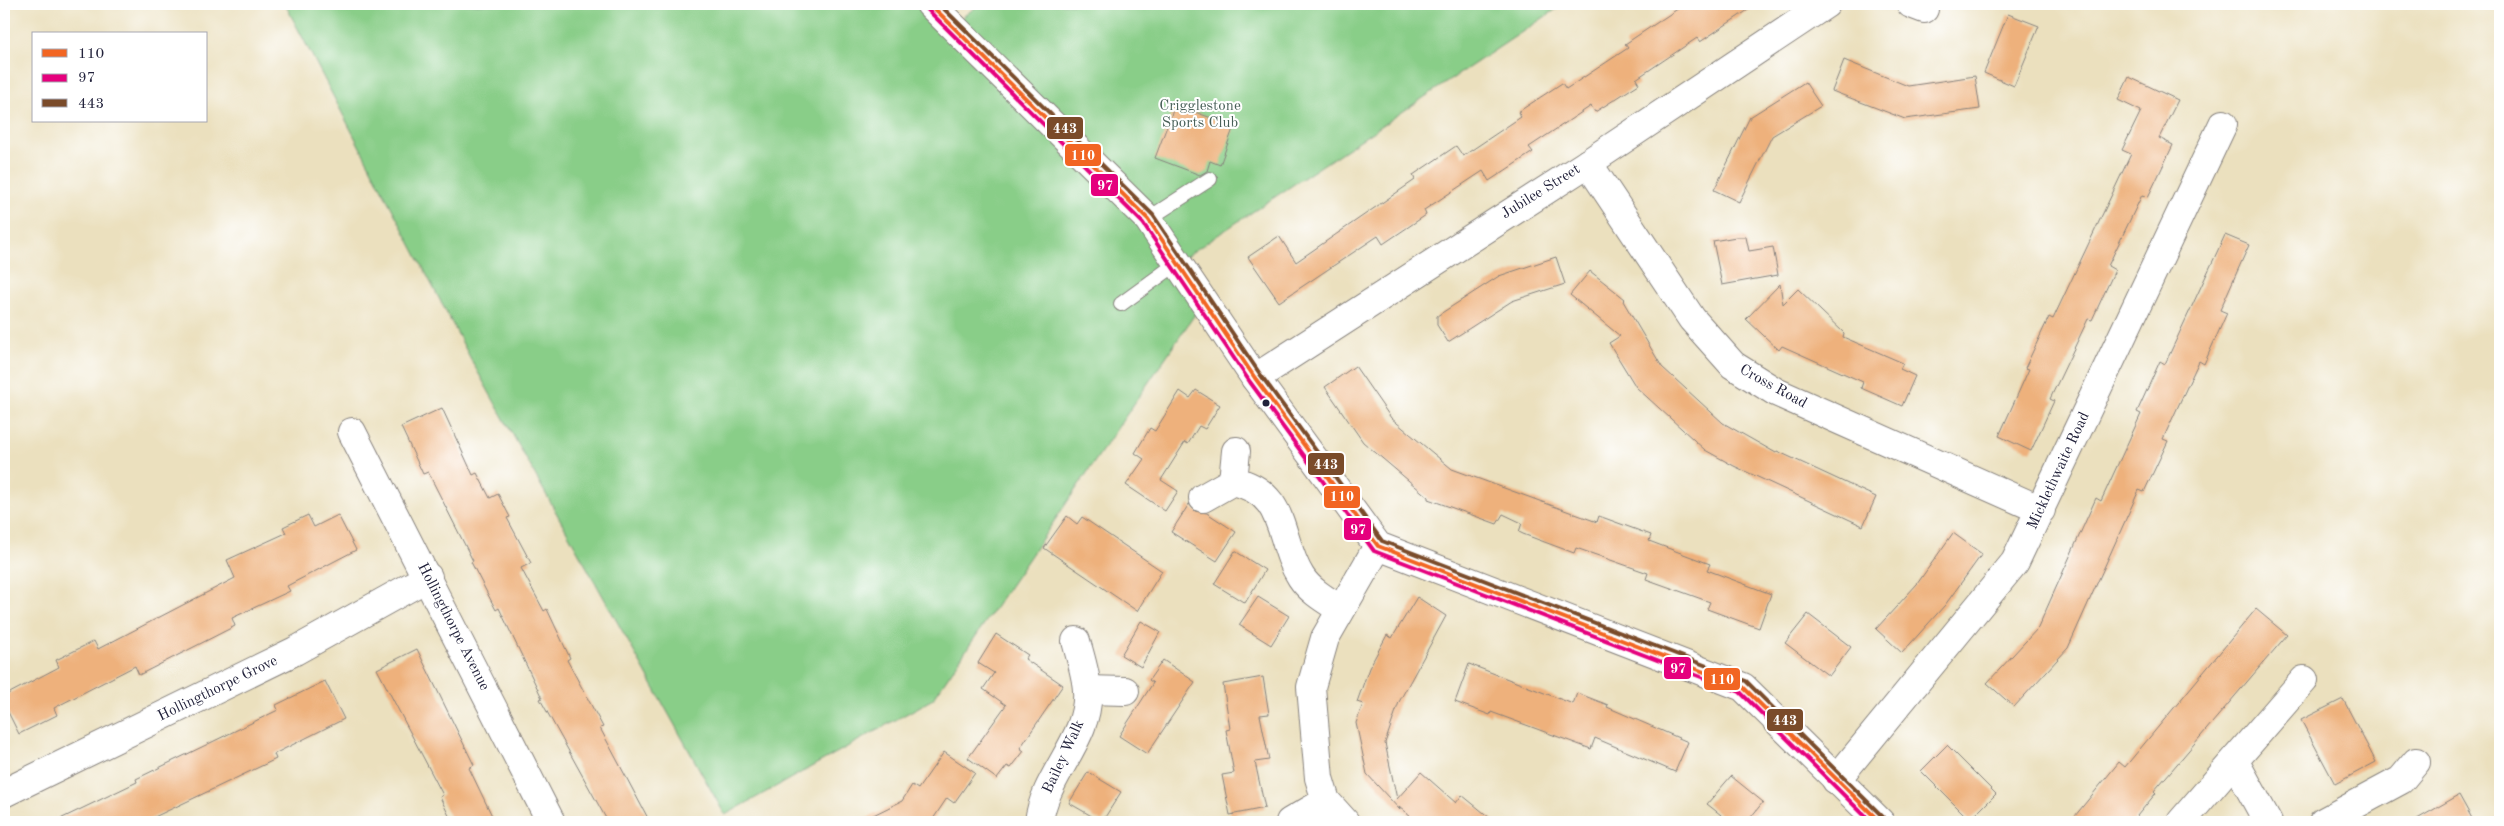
<svg xmlns="http://www.w3.org/2000/svg" width="2504" height="826" font-family="'Old Standard TT',serif">
<style>
.green{fill:#89ce88;stroke:#567862}
.building{fill:#eeb17c}
.lines{fill:none;stroke-linecap:round;stroke-linejoin:round}
.lane-casing{stroke:#86817c;stroke-width:16}
.street-casing{stroke:#86817c;stroke-width:30}
.secondary-casing{stroke:#86817c;stroke-width:30}
.lane{stroke:#fff;stroke-width:14}
.street{stroke:#fff;stroke-width:28}
.secondary{stroke:#fff;stroke-width:28}
.bus-1-casing{stroke:#fff;stroke-width:8}
.bus-2-casing{stroke:#fff;stroke-width:8}
.bus-3-casing{stroke:#fff;stroke-width:8}
.bus-1{stroke:#f26522;stroke-width:4}
.bus-2{stroke:#e5007d;stroke-width:4}
.bus-3{stroke:#7a4b2a;stroke-width:4}
.bus-dot{fill:#22223b;stroke:#fff;stroke-width:2}
.labels{text-anchor:middle;dominant-baseline:central;stroke-width:4;stroke-linejoin:round;paint-order:stroke}
.park-label{font-size:15px;fill:#465e56;stroke:#fff}
.street-label{font-size:15px;fill:#22223b;stroke:#fff}
.line-badge{stroke:#fff;stroke-width:2}
.badge-label{font-size:14px;text-anchor:middle;font-weight:bold;fill:#fff}
</style>
<rect width="100%" height="100%" fill="#fff"/>
<filter id="ink" filterUnits="userSpaceOnUse"><feTurbulence type="fractalNoise" baseFrequency=".02" numOctaves="2"/><feDisplacementMap in="SourceGraphic" scale="10" xChannelSelector="R" yChannelSelector="G"/><feConvolveMatrix kernelMatrix="1 2 1 2 8 2 1 2 1" color-interpolation-filters="sRGB"/></filter>
<filter id="wash" filterUnits="userSpaceOnUse"><feTurbulence type="fractalNoise" baseFrequency=".0096" numOctaves="4" result="noise"/><feDisplacementMap in="SourceGraphic" scale="20" xChannelSelector="R" yChannelSelector="G"/><feGaussianBlur stdDeviation="1.12" result="paint"/><feColorMatrix in="noise" values="0 0 0 0 0 0 0 0 0 0 0 0 0 0 0 0 0 1.4 0 .05"/><feComposite in="paint" operator="in"/></filter>
<g filter="url(#wash)">
<rect width="100%" height="100%" fill="#ebe0be"/>
<!-- green -->
<path class="green" d="M 285,4 L 927,4 L 952,25 L 980,4 L 1564,4 L 1176,263 L 1204,301 L 933,699 L 725,815 L 475,367 Z"/>
<g id="blocks">
<!-- building -->
<g class="building">
<path d="M 1685,4 L 1757,4 L 1700,42 L 1697,38 L 1636,79 L 1639,84 L 1595,112 L 1591,106 L 1529,147 L 1533,152 L 1489,181 L 1483,171 L 1424,210 L 1426,215 L 1383,244 L 1378,236 L 1279,302 L 1248,257 L 1279,236 L 1296,262 L 1415,180 L 1413,175 L 1456,146 L 1463,156 L 1521,117 L 1518,112 L 1562,83 L 1566,89 L 1628,48 L 1625,44 Z"/>
<path d="M 2008,14 L 2039,26 L 2014,86 L 1984,73 Z"/>
<path d="M 1844,60 L 1908,86 L 1975,76 L 1980,109 L 1905,119 L 1832,91 Z"/>
<path d="M 2129,77 L 2178,100 L 2159,138 L 2173,145 L 2148,197 L 2142,195 L 2108,266 L 2115,270 L 2092,320 L 2088,319 L 2050,399 L 2054,401 L 2031,451 L 1999,436 L 2029,369 L 2025,368 L 2049,317 L 2053,319 L 2131,154 L 2122,150 L 2141,111 L 2118,100 Z"/>
<path d="M 1805,82 L 1821,106 L 1772,136 L 1739,202 L 1714,190 L 1750,117 Z"/>
<path d="M 1175,105 L 1234,126 L 1220,165 L 1210,161 L 1207,171 L 1200,175 L 1155,158 Z"/>
<path d="M 2225,235 L 2249,245 L 2220,310 L 2227,313 L 2204,364 L 2199,361 L 2163,439 L 2168,441 L 2144,492 L 2139,490 L 2068,648 L 2014,707 L 1987,683 L 2038,628 L 2096,498 L 2101,501 L 2141,414 L 2137,412 L 2160,361 L 2165,364 Z"/>
<path d="M 1736,237 L 1746,237 L 1749,251 L 1773,247 L 1778,275 L 1722,285 L 1713,241 Z"/>
<path d="M 1556,257 L 1565,284 L 1512,301 L 1448,342 L 1437,325 L 1437,316 L 1499,276 Z"/>
<path d="M 1590,271 L 1625,299 L 1623,301 L 1662,367 L 1723,423 L 1776,453 L 1777,451 L 1876,497 L 1863,526 L 1734,466 L 1705,450 L 1636,387 L 1609,343 L 1620,336 L 1570,295 Z"/>
<path d="M 1780,284 L 1783,304 L 1798,289 L 1844,333 L 1843,337 L 1903,363 L 1900,369 L 1915,376 L 1902,406 L 1861,388 L 1863,382 L 1782,346 L 1779,350 L 1746,319 Z"/>
<path d="M 1355,366 L 1391,418 L 1452,469 L 1597,522 L 1599,516 L 1651,535 L 1649,541 L 1710,564 L 1707,570 L 1771,594 L 1759,628 L 1707,609 L 1710,602 L 1646,579 L 1648,573 L 1576,548 L 1574,553 L 1523,534 L 1519,532 L 1522,523 L 1503,514 L 1497,524 L 1428,499 L 1428,497 L 1363,442 L 1325,387 Z"/>
<path d="M 1196,390 L 1220,405 L 1205,429 L 1199,426 L 1188,444 L 1185,442 L 1161,480 L 1178,491 L 1165,511 L 1126,485 L 1144,459 L 1135,453 L 1150,428 L 1155,431 L 1180,391 L 1190,398 Z"/>
<path d="M 442,408 L 473,475 L 477,473 L 490,498 L 498,494 L 510,517 L 507,518 L 531,563 L 521,568 L 544,611 L 547,609 L 570,658 L 567,660 L 603,727 L 600,728 L 650,822 L 608,822 L 540,699 L 542,698 L 499,608 L 496,610 L 471,562 L 473,561 L 428,472 L 423,474 L 401,427 Z"/>
<path d="M 1189,504 L 1195,511 L 1207,513 L 1236,532 L 1217,561 L 1171,532 Z"/>
<path d="M 308,515 L 314,527 L 338,515 L 356,550 L 287,586 L 290,591 L 232,618 L 235,626 L 139,675 L 135,666 L 54,708 L 57,715 L 19,734 L 4,704 L 4,696 L 59,667 L 56,660 L 94,641 L 98,649 L 235,578 L 227,560 L 286,533 L 283,527 Z"/>
<path d="M 1067,516 L 1077,524 L 1082,517 L 1162,571 L 1137,611 L 1044,548 Z"/>
<path d="M 1953,533 L 1982,554 L 1945,605 L 1902,653 L 1876,629 L 1917,584 Z"/>
<path d="M 1235,551 L 1265,570 L 1245,603 L 1214,584 Z"/>
<path d="M 1258,597 L 1289,616 L 1271,645 L 1239,625 Z"/>
<path d="M 1417,597 L 1446,616 L 1399,702 L 1385,743 L 1397,799 L 1421,772 L 1456,803 L 1462,795 L 1495,822 L 1417,822 L 1399,807 L 1400,810 L 1367,774 L 1356,723 L 1363,704 L 1357,702 L 1369,668 L 1387,635 L 1392,638 Z"/>
<path d="M 2256,609 L 2287,635 L 2154,791 L 2156,793 L 2132,822 L 2070,822 L 2119,762 L 2125,767 Z"/>
<path d="M 1808,614 L 1851,647 L 1829,676 L 1785,643 Z"/>
<path d="M 1141,621 L 1160,632 L 1141,667 L 1121,655 Z"/>
<path d="M 996,634 L 1028,655 L 1025,659 L 1063,685 L 1020,748 L 1024,751 L 1011,768 L 1007,766 L 997,779 L 968,758 L 1006,705 L 983,689 L 994,673 L 978,663 Z"/>
<path d="M 417,649 L 474,765 L 469,768 L 495,822 L 452,822 L 440,797 L 443,795 L 377,669 Z"/>
<path d="M 1163,660 L 1195,682 L 1147,754 L 1119,736 L 1153,683 L 1149,680 Z"/>
<path d="M 1469,664 L 1573,704 L 1577,693 L 1608,705 L 1607,707 L 1688,742 L 1675,772 L 1595,738 L 1591,749 L 1491,712 L 1490,715 L 1455,702 Z"/>
<path d="M 1263,677 L 1269,714 L 1260,715 L 1269,760 L 1255,762 L 1265,808 L 1230,815 L 1222,775 L 1234,773 L 1226,730 L 1230,729 L 1223,684 Z"/>
<path d="M 325,681 L 344,719 L 274,754 L 276,759 L 144,822 L 54,822 L 137,782 L 136,779 L 278,710 L 276,705 Z"/>
<path d="M 2343,699 L 2376,762 L 2335,784 L 2301,720 Z"/>
<path d="M 1947,745 L 1996,794 L 1970,820 L 1921,771 Z"/>
<path d="M 944,752 L 975,773 L 954,803 L 947,798 L 931,822 L 859,822 L 902,801 L 912,785 L 918,789 Z"/>
<path d="M 1088,772 L 1121,792 L 1102,822 L 1069,803 Z"/>
<path d="M 1731,776 L 1763,802 L 1747,822 L 1730,822 L 1707,804 Z"/>
<path d="M 2459,795 L 2474,822 L 2412,822 Z"/>
</g>
</g>
</g>
<g filter="url(#ink)">
<use href="#blocks" fill-opacity="0" stroke="#86817c" stroke-width="1"/>
<g class="lines">
<!-- lane casing -->
<g class="lane-casing">
<g id="lane">
<path d="M 1148,219 L 1210,179"/>
<path d="M 1121,304 L 1176,264"/>
</g>
</g>
<!-- street casing -->
<g class="street-casing">
<g id="street">
<path d="M 1911,4 L 1924,9"/>
<path d="M 1588,163 L 1692,319 L 1733,365 L 1776,392 L 2041,510"/>
<path d="M 1255,378 L 1588,163 L 1826,4"/>
<path d="M 352,432 L 551,822"/>
<path d="M 1233,481 C 1289,493 1277,540 1301,577 C 1310,591 1326,600 1340,609"/>
<path d="M 1203,498 L 1233,481 L 1236,451"/>
<path d="M 1087,690 L 1125,691"/>
<path d="M 2235,762 L 2268,822"/>
<path d="M 1836,780 L 2015,562 L 2223,124"/>
<path d="M 4,793 L 295,651 L 428,577"/>
<path d="M 1039,822 C 1044,775 1091,738 1087,690 C 1086,674 1080,656 1076,641"/>
<path d="M 1290,822 L 1326,801"/>
<path d="M 1345,822 L 1326,801 L 1319,778 L 1311,687 L 1325,638 L 1378,546"/>
<path d="M 2181,822 L 2304,680"/>
<path d="M 2323,822 L 2401,780 L 2416,762"/>
</g>
</g>
<!-- secondary casing -->
<g class="secondary-casing">
<path id="secondary" d="M 930,4 L 1148,219 L 1255,378 L 1378,546 L 1743,687 L 1880,822"/>
</g>
<!-- lane -->
<use href="#lane" class="lane"/>
<!-- street -->
<use href="#street" class="street"/>
<!-- secondary -->
<use href="#secondary" class="secondary"/>
<!-- bus-1 casing -->
<g class="bus-1-casing">
<path id="bus-1" d="M 930,4 L 1148,219 L 1255,378 L 1378,546 L 1743,687 L 1880,822"/>
</g>
<!-- bus-2 casing -->
<g class="bus-2-casing">
<path id="bus-2" d="M 926,8 L 1143,223 L 1250,382 L 1374,551 L 1740,692 L 1871,822"/>
</g>
<!-- bus-3 casing -->
<g class="bus-3-casing">
<path id="bus-3" d="M 939,4 L 1153,215 L 1260,374 L 1382,541 L 1746,681 L 1884,818"/>
</g>
<!-- bus-1 -->
<use href="#bus-1" class="bus-1"/>
<!-- bus-2 -->
<use href="#bus-2" class="bus-2"/>
<!-- bus-3 -->
<use href="#bus-3" class="bus-3"/>
</g>
</g>
<!-- markers -->
<circle class="bus-dot" cx="1266" cy="403" r="4.5"/>
<g class="labels">
<!-- park labels -->
<g class="park-label">
<text x="1200" y="106">Crigglestone<tspan x="1200" dy="17">Sports Club</tspan></text>
</g>
<!-- street labels -->
<g class="street-label">
<text transform="translate(1541 192) rotate(-32)">Jubilee Street</text>
<text transform="translate(1773 387) rotate(29)">Cross Road</text>
<text transform="translate(2059 471) rotate(-65)">Micklethwaite Road</text>
<text transform="translate(453 627) rotate(63)">Hollingthorpe Avenue</text>
<text transform="translate(218 689) rotate(-26)">Hollingthorpe Grove</text>
<text transform="translate(1064 757) rotate(-65)">Bailey Walk</text>
</g>
</g>
<g class="line-badge">
<rect x="1046" y="116" width="38" height="24" rx="5" fill="#7a4b2a"/>
<rect x="1064" y="143" width="38" height="24" rx="5" fill="#f26522"/>
<rect x="1090" y="173" width="29" height="24" rx="5" fill="#e5007d"/>
<rect x="1307" y="452" width="38" height="24" rx="5" fill="#7a4b2a"/>
<rect x="1323" y="485" width="38" height="24" rx="5" fill="#f26522"/>
<rect x="1343" y="517" width="29" height="24" rx="5" fill="#e5007d"/>
<rect x="1663" y="656" width="29" height="24" rx="5" fill="#e5007d"/>
<rect x="1703" y="667" width="38" height="24" rx="5" fill="#f26522"/>
<rect x="1766" y="708" width="38" height="24" rx="5" fill="#7a4b2a"/>
</g>
<g class="badge-label">
<text x="1065" y="133">443</text>
<text x="1083" y="160">110</text>
<text x="1105" y="190">97</text>
<text x="1326" y="469">443</text>
<text x="1342" y="501">110</text>
<text x="1358" y="534">97</text>
<text x="1678" y="673">97</text>
<text x="1722" y="684">110</text>
<text x="1785" y="725">443</text>
</g>
<!-- margin -->
<rect width="2504" height="826" fill="none" stroke="#fff" stroke-width="20"/>
<!-- legend -->
<rect x="32" y="32" width="175" height="90" fill="#ffffff" stroke="#a7a7b1"/>
<rect x="42" y="49" width="25" height="8" fill="#f26522" stroke="#a7a7b1"/>
<text x="78" y="58" font-size="15" fill="#22223b">110</text>
<rect x="42" y="74" width="25" height="8" fill="#e5007d" stroke="#a7a7b1"/>
<text x="78" y="82" font-size="15" fill="#22223b">97</text>
<rect x="42" y="99" width="25" height="8" fill="#7a4b2a" stroke="#a7a7b1"/>
<text x="78" y="108" font-size="15" fill="#22223b">443</text>
</svg>
